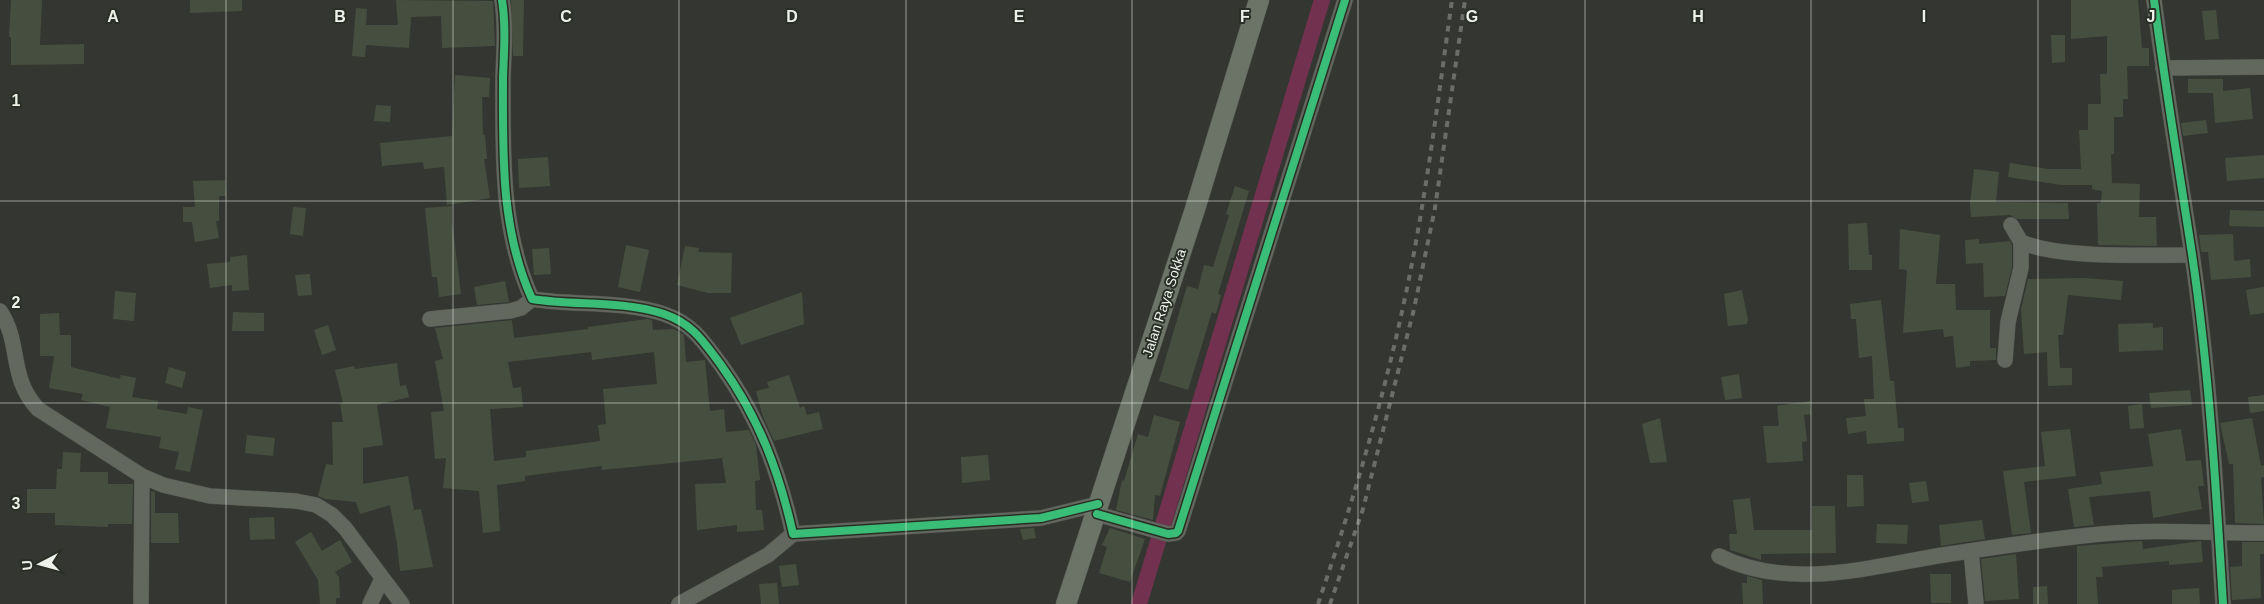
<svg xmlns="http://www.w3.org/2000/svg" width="2264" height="604" font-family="Helvetica,sans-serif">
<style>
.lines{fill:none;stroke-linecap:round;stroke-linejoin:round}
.canal{stroke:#72314f;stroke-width:16}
.building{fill:#464f3f;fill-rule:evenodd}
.street-casing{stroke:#52544f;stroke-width:16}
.secondary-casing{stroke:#52544f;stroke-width:21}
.street{stroke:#63685f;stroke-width:15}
.secondary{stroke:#6c7367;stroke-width:20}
.rail{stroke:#6b6e68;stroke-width:4;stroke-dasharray:6 6;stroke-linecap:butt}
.cycleway-casing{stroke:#292f25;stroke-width:11}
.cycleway{stroke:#3abd76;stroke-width:8}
.grid{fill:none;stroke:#edf1ea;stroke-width:1;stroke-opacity:0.55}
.labels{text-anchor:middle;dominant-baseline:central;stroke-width:4;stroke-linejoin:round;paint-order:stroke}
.street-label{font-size:14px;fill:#edf1ea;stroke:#292f25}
.grid-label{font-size:16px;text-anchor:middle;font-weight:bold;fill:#edf1ea;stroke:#292f25;stroke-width:4;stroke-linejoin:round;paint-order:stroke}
</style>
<rect width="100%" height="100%" fill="#343731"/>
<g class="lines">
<!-- canal -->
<path class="canal" d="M 1139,604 L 1322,0"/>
</g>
<!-- building -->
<g class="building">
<path d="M 11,0 L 42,0 L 40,45 L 84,44 L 84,64 L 11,65 L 11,37 L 9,37 Z"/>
<path d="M 190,0 L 242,0 L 242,11 L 190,13 Z"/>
<path d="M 396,0 L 493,1 L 495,46 L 442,48 L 441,16 L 411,17 L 409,48 L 366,45 L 365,57 L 352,56 L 356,8 L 367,9 L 366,25 L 398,25 Z"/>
<path d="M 511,0 L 524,0 L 523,56 L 513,56 Z"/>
<path d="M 2071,0 L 2138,0 L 2142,48 L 2149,48 L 2149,66 L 2127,66 L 2128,99 L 2123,99 L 2123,117 L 2114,117 L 2114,154 L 2111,154 L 2112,183 L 2140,184 L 2139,217 L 2156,217 L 2157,246 L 2098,245 L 2097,203 L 2101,203 L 2102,191 L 2092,189 L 2092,185 L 2061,185 L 2008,177 L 2010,163 L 2049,169 L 2081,169 L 2079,130 L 2088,130 L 2088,104 L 2101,104 L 2100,74 L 2107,74 L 2107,36 L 2071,39 Z"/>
<path d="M 2216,10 L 2219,39 L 2205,40 L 2202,11 Z"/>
<path d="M 2051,35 L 2065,35 L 2065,62 L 2052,63 Z"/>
<path d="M 455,75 L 490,78 L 489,97 L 482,97 L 483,135 L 485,135 L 487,159 L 484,159 L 490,198 L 447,205 L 444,167 L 424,169 L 423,162 L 382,166 L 380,143 L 452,136 Z"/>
<path d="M 2188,79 L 2223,79 L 2223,91 L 2250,88 L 2253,119 L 2215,123 L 2213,93 L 2188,93 Z"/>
<path d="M 376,105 L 391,106 L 390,122 L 374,121 Z"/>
<path d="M 2206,120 L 2208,133 L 2183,136 L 2181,123 Z"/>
<path d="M 2264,155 L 2264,178 L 2227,181 L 2225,158 Z"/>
<path d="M 548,157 L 550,186 L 519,188 L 518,159 Z"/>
<path d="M 1974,169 L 1999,172 L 1996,202 L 2068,203 L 2069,219 L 2017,219 L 2010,215 L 1971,217 L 1970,203 Z"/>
<path d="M 225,180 L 226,196 L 219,196 L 219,221 L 216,221 L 219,238 L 195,242 L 192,222 L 183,222 L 183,207 L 195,207 L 193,181 Z"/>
<path d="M 1235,186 L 1249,191 L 1218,294 L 1221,295 L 1216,314 L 1212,312 L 1188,390 L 1159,381 L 1187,286 L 1198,289 L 1204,265 L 1213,267 L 1229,215 L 1226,214 Z"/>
<path d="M 452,206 L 452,221 L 461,294 L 439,297 L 437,277 L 432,277 L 425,208 Z"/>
<path d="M 293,207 L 306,208 L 303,236 L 290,234 Z"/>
<path d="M 2230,210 L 2264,211 L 2264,227 L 2229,226 Z"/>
<path d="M 1867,223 L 1869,255 L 1872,255 L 1872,270 L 1849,270 L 1848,224 Z"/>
<path d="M 1900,229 L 1940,235 L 1936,284 L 1955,284 L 1956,310 L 1990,310 L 1990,348 L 1996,348 L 1996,360 L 1970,361 L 1970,366 L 1956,368 L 1953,336 L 1944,337 L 1943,329 L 1903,333 L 1907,270 L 1899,269 Z"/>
<path d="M 2233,234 L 2234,261 L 2250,259 L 2251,277 L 2211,280 L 2208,252 L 2201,252 L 2199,235 Z"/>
<path d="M 1979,239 L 1979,244 L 2010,241 L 2012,245 L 2012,267 L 2005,296 L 1984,297 L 1983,263 L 1966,264 L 1965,240 Z"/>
<path d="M 626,245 L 649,250 L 640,292 L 618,287 Z"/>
<path d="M 685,246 L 699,248 L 698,252 L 732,253 L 731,293 L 708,293 L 677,285 Z"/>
<path d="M 549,248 L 551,274 L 534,275 L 532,249 Z"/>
<path d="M 247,255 L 249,290 L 232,291 L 232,285 L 210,288 L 207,264 L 230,262 L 230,257 Z"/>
<path d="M 310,274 L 312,295 L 298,296 L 295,275 Z"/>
<path d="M 2084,278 L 2123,281 L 2121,300 L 2068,295 L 2063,335 L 2058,335 L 2060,368 L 2072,368 L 2072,385 L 2048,386 L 2047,352 L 2024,354 L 2021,309 L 2028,279 Z"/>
<path d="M 505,281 L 509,302 L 477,305 L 474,287 Z"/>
<path d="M 2264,287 L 2264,313 L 2250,315 L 2246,290 Z"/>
<path d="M 1742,290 L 1748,320 L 1747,324 L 1728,326 L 1724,294 Z"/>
<path d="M 115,291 L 136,293 L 134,321 L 113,319 Z"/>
<path d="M 802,292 L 804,324 L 741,345 L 730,318 Z"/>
<path d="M 1881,300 L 1890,381 L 1894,381 L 1898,428 L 1904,428 L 1904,441 L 1867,444 L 1866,431 L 1848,434 L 1846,418 L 1866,416 L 1864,399 L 1874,399 L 1872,356 L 1859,358 L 1856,319 L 1851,319 L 1850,304 Z"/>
<path d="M 233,312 L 264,313 L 264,331 L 232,331 Z"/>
<path d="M 59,313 L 60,335 L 71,335 L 71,367 L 120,379 L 121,375 L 136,378 L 132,397 L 158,401 L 157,409 L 187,414 L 188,407 L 203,410 L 190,472 L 175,469 L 179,452 L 159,448 L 161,437 L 106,428 L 110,407 L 81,400 L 83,394 L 49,388 L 54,356 L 40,356 L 40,314 Z"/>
<path d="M 647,319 L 652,320 L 653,330 L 674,329 L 684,335 L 686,362 L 705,360 L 710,411 L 724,409 L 726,432 L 749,430 L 756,445 L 760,480 L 755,481 L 756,510 L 762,510 L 764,530 L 737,532 L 737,525 L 697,530 L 695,484 L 726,483 L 722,458 L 602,470 L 602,466 L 525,476 L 525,481 L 497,485 L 500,531 L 483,533 L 479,491 L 443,488 L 446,458 L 435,459 L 431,412 L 444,411 L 435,361 L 443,359 L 435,328 L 512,320 L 514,338 L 588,329 L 588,327 ZM 591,352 L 592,360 L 654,352 L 657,384 L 603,389 L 606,424 L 598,425 L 600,441 L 526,451 L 526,457 L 494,461 L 490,409 L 523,407 L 521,387 L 513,388 L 508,362 Z"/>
<path d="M 2153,323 L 2153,328 L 2163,327 L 2163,350 L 2119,352 L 2118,324 Z"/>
<path d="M 328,325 L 336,350 L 322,355 L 314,330 Z"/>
<path d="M 397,363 L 400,386 L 406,385 L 409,397 L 377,405 L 383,445 L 363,448 L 363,484 L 408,476 L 414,510 L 421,509 L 433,567 L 400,571 L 397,544 L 390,505 L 360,514 L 356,502 L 325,499 L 318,496 L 326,464 L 333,465 L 332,422 L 343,422 L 340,404 L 343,403 L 335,370 L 354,366 L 355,369 Z"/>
<path d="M 169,367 L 186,372 L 182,388 L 165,383 Z"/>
<path d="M 1739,374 L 1742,398 L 1725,400 L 1721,377 Z"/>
<path d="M 789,375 L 800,408 L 804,406 L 807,415 L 819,412 L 823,429 L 774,441 L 762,414 L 756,391 L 769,388 L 767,382 Z"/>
<path d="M 2190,390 L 2192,405 L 2151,408 L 2149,393 Z"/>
<path d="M 2264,395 L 2264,411 L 2250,413 L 2248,397 Z"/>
<path d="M 1810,401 L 1811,414 L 1804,415 L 1807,441 L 1802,442 L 1803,461 L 1767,463 L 1763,426 L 1779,426 L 1777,406 Z"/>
<path d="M 2142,404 L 2144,428 L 2130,429 L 2128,406 Z"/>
<path d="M 1154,415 L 1180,422 L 1160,496 L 1155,495 L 1153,520 L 1116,510 L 1122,480 L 1124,481 L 1138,434 L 1148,437 Z"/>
<path d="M 1660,418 L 1667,462 L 1650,463 L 1642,424 Z"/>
<path d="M 2252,418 L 2261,466 L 2264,465 L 2264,477 L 2261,478 L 2264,524 L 2235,523 L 2233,464 L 2229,464 L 2220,423 Z"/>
<path d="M 2070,429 L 2076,476 L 2024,482 L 2031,533 L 2012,535 L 2003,471 L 2045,466 L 2041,432 Z"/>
<path d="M 2181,429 L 2186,461 L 2201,460 L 2204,486 L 2198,486 L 2202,509 L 2153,518 L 2150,491 L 2089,497 L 2094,525 L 2074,527 L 2068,489 L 2102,484 L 2100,472 L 2153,466 L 2148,434 Z"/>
<path d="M 247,435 L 275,438 L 273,456 L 245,453 Z"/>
<path d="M 63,452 L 81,453 L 80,472 L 108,472 L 108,484 L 133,484 L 132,524 L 108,524 L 108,527 L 55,525 L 55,513 L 27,513 L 27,489 L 56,489 L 57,469 L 62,469 Z"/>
<path d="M 988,455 L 990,480 L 962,483 L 961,457 Z"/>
<path d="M 1847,475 L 1863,475 L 1864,506 L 1847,507 Z"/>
<path d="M 1926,481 L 1929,501 L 1912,503 L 1909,483 Z"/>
<path d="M 151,491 L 155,492 L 155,513 L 178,513 L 179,543 L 151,543 Z"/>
<path d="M 1750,498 L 1754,530 L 1812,530 L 1812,506 L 1835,506 L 1836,553 L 1761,554 L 1761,560 L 1730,550 L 1729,534 L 1737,534 L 1733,500 Z"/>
<path d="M 274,517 L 275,539 L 250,540 L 249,518 Z"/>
<path d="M 1982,520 L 1985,539 L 1941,546 L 1939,525 Z"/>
<path d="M 1877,524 L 1908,525 L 1907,544 L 1876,543 Z"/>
<path d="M 1034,528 L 1036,538 L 1023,540 L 1020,529 Z"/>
<path d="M 1110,528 L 1145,539 L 1130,582 L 1099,573 L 1107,547 L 1102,545 Z"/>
<path d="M 311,532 L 322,551 L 340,540 L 352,562 L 335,572 L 339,577 L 340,598 L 336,598 L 336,604 L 320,604 L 318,580 L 295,542 Z"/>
<path d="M 2142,541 L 2143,549 L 2201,541 L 2203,562 L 2169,565 L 2169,561 L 2102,567 L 2103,577 L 2096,577 L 2098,604 L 2077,604 L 2077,546 Z"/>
<path d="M 2242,542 L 2264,542 L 2264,554 L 2260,554 L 2261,598 L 2232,600 L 2230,567 L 2242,566 Z"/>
<path d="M 2016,554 L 2019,599 L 1985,601 L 1981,559 Z"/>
<path d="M 796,564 L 799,585 L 782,587 L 779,566 Z"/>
<path d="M 1930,574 L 1951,574 L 1951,603 L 1931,603 Z"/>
<path d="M 1747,576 L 1762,580 L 1763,604 L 1743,604 L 1742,583 L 1747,583 Z"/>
<path d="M 777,583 L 779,604 L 761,604 L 759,584 Z"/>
<path d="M 2047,586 L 2048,604 L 2033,604 L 2033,587 Z"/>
<path d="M 2199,588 L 2200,604 L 2172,604 L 2172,590 Z"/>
</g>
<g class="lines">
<!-- street casing -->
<g class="street-casing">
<g id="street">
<path d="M 502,0 C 506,25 504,52 503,77 C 503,152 500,229 532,299 C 575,306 622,300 664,314 C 693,324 703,341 721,365 C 759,418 779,471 793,534 L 1041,518 L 1098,504"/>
<path d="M 2154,0 C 2165,85 2179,169 2192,254 C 2209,370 2216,487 2223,604"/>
<path d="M 2163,68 L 2264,67"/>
<path d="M 2011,225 L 2021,242 C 2060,259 2148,255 2192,255"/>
<path d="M 0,311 C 22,344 8,377 38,409 L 142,476 L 163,485 L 210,496 L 296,501 L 316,505 L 332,515 L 345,528 L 402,604"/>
<path d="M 430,319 L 510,311 L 521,308 L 532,299"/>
<path d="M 2005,360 L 2008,322 L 2021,268 L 2021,242"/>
<path d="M 1097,514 L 1168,534 L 1176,533 L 1178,531 L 1345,0"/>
<path d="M 1971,551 L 1976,604"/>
<path d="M 1719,556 C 1789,591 1870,567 1943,555 C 1995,547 2048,539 2101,534 C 2155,529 2209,533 2264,533"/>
<path d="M 141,604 L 142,476"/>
<path d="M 370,604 L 382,579"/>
<path d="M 679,604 L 768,555 L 793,534"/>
</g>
</g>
<!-- secondary casing -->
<g class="secondary-casing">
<path id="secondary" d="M 1066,604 L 1195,209 L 1259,0"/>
</g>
<!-- street -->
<use href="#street" class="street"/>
<!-- secondary -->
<use href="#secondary" class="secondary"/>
<!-- rail -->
<g class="rail">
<path d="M 1318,604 C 1359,484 1395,361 1417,236 C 1431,158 1441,78 1452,0"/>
<path d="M 1330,604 L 1363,509 L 1414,309 L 1435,208 L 1465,0"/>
</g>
<!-- cycleway casing -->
<g class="cycleway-casing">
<g id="cycleway">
<path d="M 502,0 C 506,25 504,52 503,77 C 503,152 500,229 532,299 C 575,306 622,300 664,314 C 693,324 703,341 721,365 C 759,418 779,471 793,534 L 1041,518 L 1098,504"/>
<path d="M 2154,0 C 2165,85 2179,169 2192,254 C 2209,370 2216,487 2223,604"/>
<path d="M 1097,514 L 1168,534 L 1176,533 L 1178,531 L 1345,0"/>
</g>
</g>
<!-- cycleway -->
<use href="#cycleway" class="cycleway"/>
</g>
<!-- grid -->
<path class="grid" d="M 226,0 L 226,604M 453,0 L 453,604M 679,0 L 679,604M 906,0 L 906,604M 1132,0 L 1132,604M 1358,0 L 1358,604M 1585,0 L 1585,604M 1811,0 L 1811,604M 2038,0 L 2038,604M 0,201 L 2264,201M 0,403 L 2264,403"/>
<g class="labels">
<!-- street labels -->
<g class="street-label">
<text transform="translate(1164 303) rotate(-72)">Jalan Raya Sokka</text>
</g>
</g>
<g class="grid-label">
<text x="113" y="22">A</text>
<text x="340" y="22">B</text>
<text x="566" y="22">C</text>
<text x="792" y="22">D</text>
<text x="1019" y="22">E</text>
<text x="1245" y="22">F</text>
<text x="1472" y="22">G</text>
<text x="1698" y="22">H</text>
<text x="1924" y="22">I</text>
<text x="2151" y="22">J</text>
<text x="16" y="106">1</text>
<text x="16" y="308">2</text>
<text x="16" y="509">3</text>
</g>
<!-- north arrow -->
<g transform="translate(40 564) rotate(264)" stroke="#292f25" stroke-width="4" paint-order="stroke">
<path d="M0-4L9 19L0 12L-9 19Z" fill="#edf1ea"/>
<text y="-8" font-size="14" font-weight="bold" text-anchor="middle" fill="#edf1ea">U</text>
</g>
</svg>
